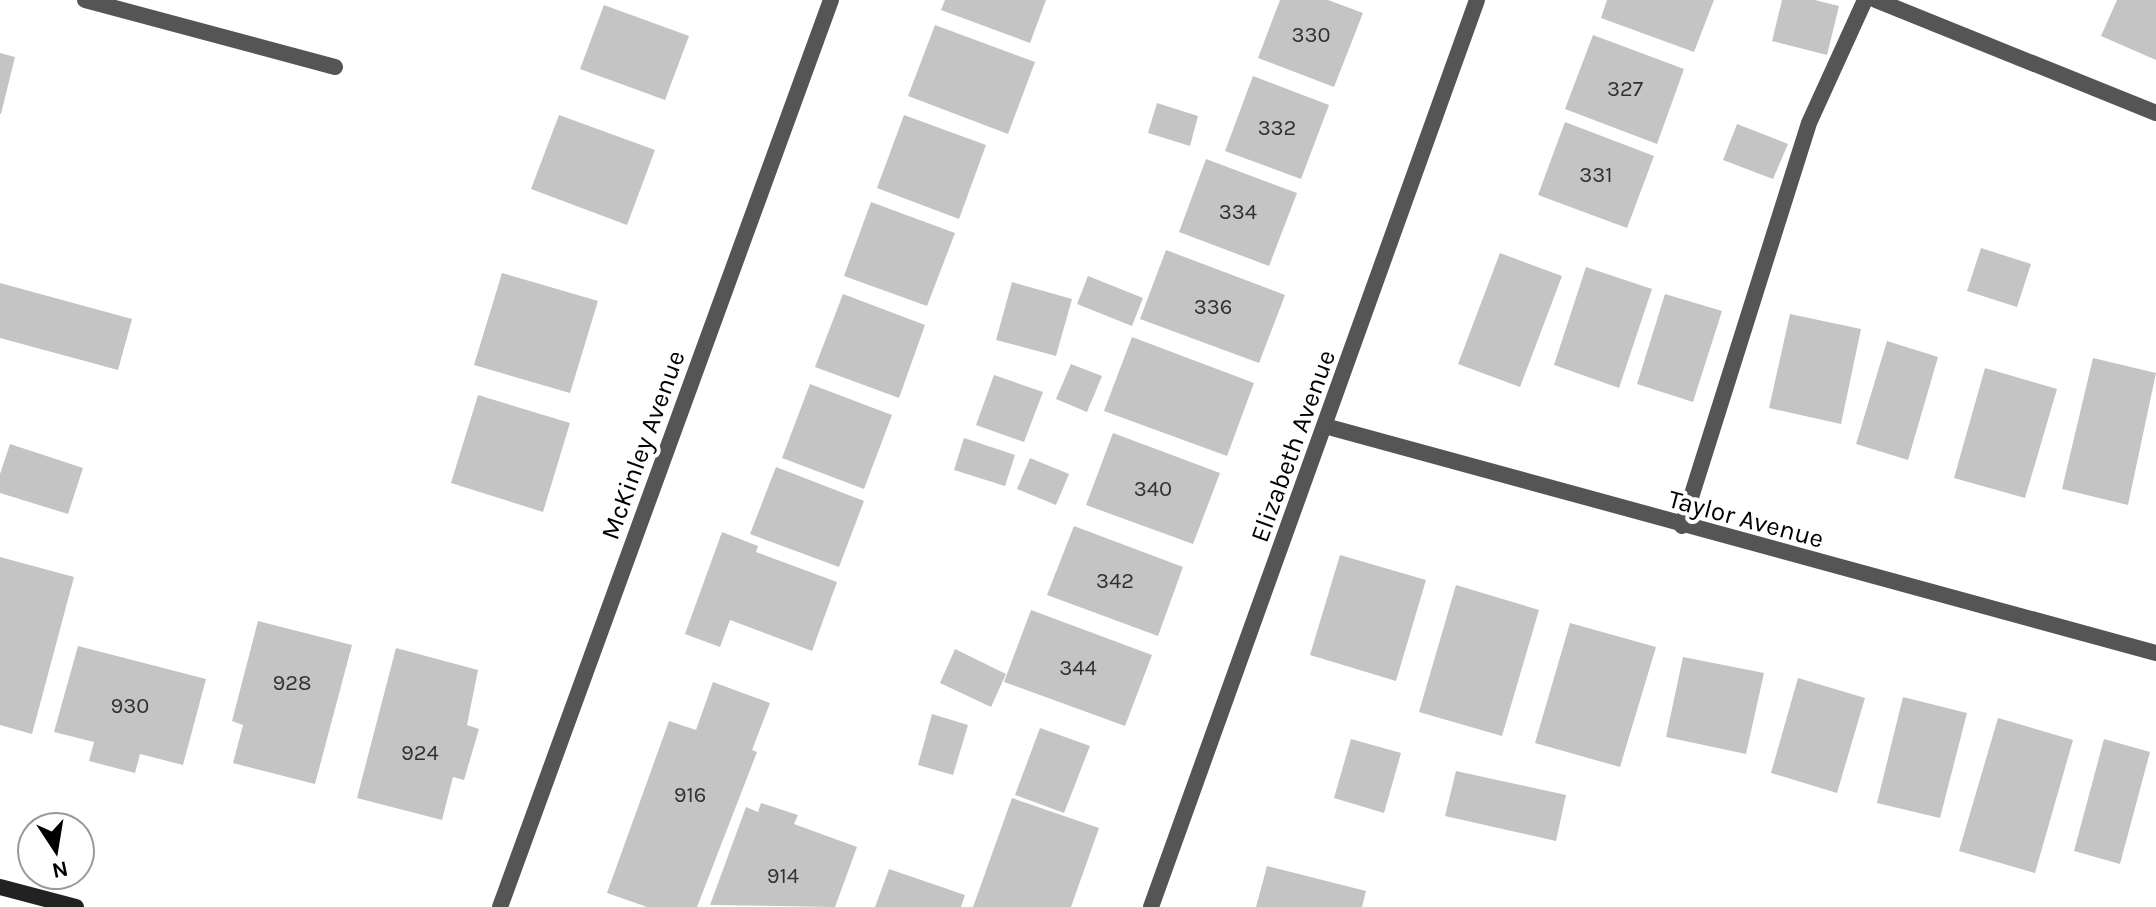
<svg xmlns="http://www.w3.org/2000/svg" width="2156" height="907" font-family="Karla,sans-serif">
<style>
.building{fill:#c4c4c4}
.lines{fill:none;stroke-linecap:round;stroke-linejoin:round}
.lane{stroke:#555;stroke-width:16}
.street{stroke:#555;stroke-width:16}
.secondary{stroke:#222;stroke-width:16}
.labels{text-anchor:middle;dominant-baseline:central;stroke-width:8;stroke-linejoin:round;paint-order:stroke}
.number-label{font-size:22px;fill:#313131}
.street-label{font-size:26px;fill:#000;stroke:#fff}
</style>
<rect width="100%" height="100%" fill="#fff"/>
<!-- building -->
<g class="building">
<path d="M 945,0 L 1046,0 L 1030,43 L 941,10 Z"/>
<path d="M 1280,0 L 1328,0 L 1363,13 L 1334,87 L 1258,58 Z"/>
<path d="M 1607,0 L 1714,0 L 1694,52 L 1601,18 Z"/>
<path d="M 1782,0 L 1815,0 L 1839,6 L 1827,55 L 1772,41 Z"/>
<path d="M 2117,0 L 2156,0 L 2156,60 L 2101,36 Z"/>
<path d="M 604,5 L 689,36 L 665,100 L 580,69 Z"/>
<path d="M 935,25 L 1035,62 L 1008,134 L 908,96 Z"/>
<path d="M 1593,35 L 1684,69 L 1657,144 L 1565,109 Z"/>
<path d="M 0,53 L 15,57 L 1,114 L 0,114 Z"/>
<path d="M 1253,76 L 1329,105 L 1301,179 L 1225,151 Z"/>
<path d="M 1157,103 L 1198,116 L 1190,146 L 1148,133 Z"/>
<path d="M 559,115 L 655,150 L 627,225 L 531,189 Z"/>
<path d="M 904,115 L 986,145 L 959,219 L 877,188 Z"/>
<path d="M 1565,122 L 1654,156 L 1627,228 L 1538,195 Z"/>
<path d="M 1737,124 L 1788,144 L 1773,179 L 1723,160 Z"/>
<path d="M 1206,159 L 1297,193 L 1269,266 L 1179,232 Z"/>
<path d="M 871,202 L 955,233 L 927,306 L 844,276 Z"/>
<path d="M 1981,248 L 2031,264 L 2017,307 L 1967,291 Z"/>
<path d="M 1166,250 L 1285,295 L 1259,363 L 1140,319 Z"/>
<path d="M 1500,253 L 1562,276 L 1520,387 L 1458,364 Z"/>
<path d="M 1586,267 L 1652,289 L 1619,388 L 1554,365 Z"/>
<path d="M 502,273 L 598,301 L 570,393 L 474,365 Z"/>
<path d="M 1088,276 L 1143,298 L 1132,326 L 1077,304 Z"/>
<path d="M 1012,282 L 1072,299 L 1056,356 L 996,340 Z"/>
<path d="M 0,283 L 132,319 L 118,370 L 0,338 Z"/>
<path d="M 843,294 L 925,325 L 899,398 L 815,367 Z"/>
<path d="M 1665,294 L 1722,311 L 1693,402 L 1637,384 Z"/>
<path d="M 1790,314 L 1861,329 L 1841,424 L 1769,408 Z"/>
<path d="M 1132,337 L 1254,383 L 1227,456 L 1104,411 Z"/>
<path d="M 1887,341 L 1938,357 L 1908,460 L 1856,444 Z"/>
<path d="M 2093,358 L 2156,373 L 2128,505 L 2062,489 Z"/>
<path d="M 1071,364 L 1102,376 L 1087,412 L 1056,399 Z"/>
<path d="M 1985,368 L 2057,389 L 2025,498 L 1954,478 Z"/>
<path d="M 994,375 L 1043,392 L 1024,442 L 976,425 Z"/>
<path d="M 810,384 L 892,415 L 864,489 L 782,458 Z"/>
<path d="M 478,395 L 570,423 L 543,512 L 451,483 Z"/>
<path d="M 1113,433 L 1220,473 L 1193,544 L 1086,505 Z"/>
<path d="M 964,438 L 1015,455 L 1005,486 L 954,470 Z"/>
<path d="M 10,444 L 83,468 L 68,514 L 0,493 L 0,474 Z"/>
<path d="M 1030,458 L 1069,474 L 1056,505 L 1017,489 Z"/>
<path d="M 776,467 L 864,501 L 839,567 L 750,534 Z"/>
<path d="M 1074,526 L 1183,567 L 1158,636 L 1047,595 Z"/>
<path d="M 722,532 L 758,546 L 756,552 L 837,582 L 812,651 L 730,620 L 720,647 L 685,634 Z"/>
<path d="M 1340,555 L 1426,580 L 1396,681 L 1310,655 Z"/>
<path d="M 0,557 L 74,577 L 32,734 L 0,725 Z"/>
<path d="M 1456,585 L 1539,610 L 1502,736 L 1419,712 Z"/>
<path d="M 1031,610 L 1152,655 L 1125,726 L 1004,682 Z"/>
<path d="M 258,621 L 352,645 L 315,784 L 233,763 L 243,725 L 232,721 Z"/>
<path d="M 1570,623 L 1656,647 L 1620,767 L 1535,743 Z"/>
<path d="M 78,646 L 206,679 L 183,765 L 140,754 L 135,773 L 89,761 L 94,742 L 54,732 Z"/>
<path d="M 396,648 L 478,670 L 467,725 L 479,729 L 464,780 L 453,777 L 442,820 L 357,798 Z"/>
<path d="M 955,649 L 1006,674 L 991,707 L 940,683 Z"/>
<path d="M 1683,657 L 1764,673 L 1746,754 L 1666,737 Z"/>
<path d="M 1798,678 L 1865,698 L 1837,793 L 1771,773 Z"/>
<path d="M 713,682 L 770,703 L 752,750 L 757,752 L 697,907 L 647,907 L 607,893 L 669,721 L 696,730 Z"/>
<path d="M 1903,697 L 1967,713 L 1940,818 L 1877,803 Z"/>
<path d="M 932,714 L 968,725 L 953,775 L 918,765 Z"/>
<path d="M 1998,718 L 2073,740 L 2035,873 L 1959,851 Z"/>
<path d="M 1040,728 L 1090,746 L 1064,813 L 1015,795 Z"/>
<path d="M 1351,739 L 1401,753 L 1384,813 L 1334,798 Z"/>
<path d="M 2104,739 L 2150,752 L 2120,864 L 2074,851 Z"/>
<path d="M 1456,771 L 1566,795 L 1556,841 L 1445,816 Z"/>
<path d="M 1012,798 L 1099,828 L 1071,907 L 973,907 Z"/>
<path d="M 761,803 L 798,815 L 794,824 L 857,847 L 835,907 L 710,905 L 746,807 L 758,812 Z"/>
<path d="M 1267,866 L 1366,891 L 1362,907 L 1256,907 Z"/>
<path d="M 889,869 L 965,895 L 961,907 L 875,907 Z"/>
</g>
<g class="lines">
<!-- lane -->
<g class="lane">
<path d="M 85,0 L 335,67"/>
<path d="M 1876,0 L 2156,113"/>
<path d="M 1682,526 L 1809,123 L 1865,0"/>
</g>
<!-- street -->
<g class="street">
<path d="M 1325,426 L 2156,653"/>
<path d="M 500,907 L 831,0"/>
<path d="M 1151,907 L 1477,0"/>
</g>
<!-- secondary -->
<path class="secondary" d="M 0,887 L 76,907"/>
</g>
<g class="labels">
<!-- number labels -->
<g class="number-label">
<text x="1311" y="35">330</text>
<text x="1625" y="89">327</text>
<text x="1277" y="128">332</text>
<text x="1596" y="175">331</text>
<text x="1238" y="212">334</text>
<text x="1213" y="307">336</text>
<text x="1153" y="489">340</text>
<text x="1115" y="581">342</text>
<text x="1078" y="668">344</text>
<text x="292" y="683">928</text>
<text x="130" y="706">930</text>
<text x="420" y="753">924</text>
<text x="690" y="795">916</text>
<text x="783" y="876">914</text>
</g>
<!-- street labels -->
<g class="street-label">
<text transform="translate(643 445) rotate(-70)">McKinley Avenue</text>
<text transform="translate(1293 446) rotate(-70)">Elizabeth Avenue</text>
<text transform="translate(1746 519) rotate(15)">Taylor Avenue</text>
</g>
</g>
<!-- north arrow -->
<g transform="translate(56 851) rotate(168)"><circle r="38" fill="#ffffff" stroke="#999999" stroke-width="2"/>
<path d="M0-6L14 30L0 20L-14 30Z" fill="#000000"/>
<text y="-12" font-size="22" font-weight="bold" text-anchor="middle" fill="#000000">N</text>
</g>
</svg>
